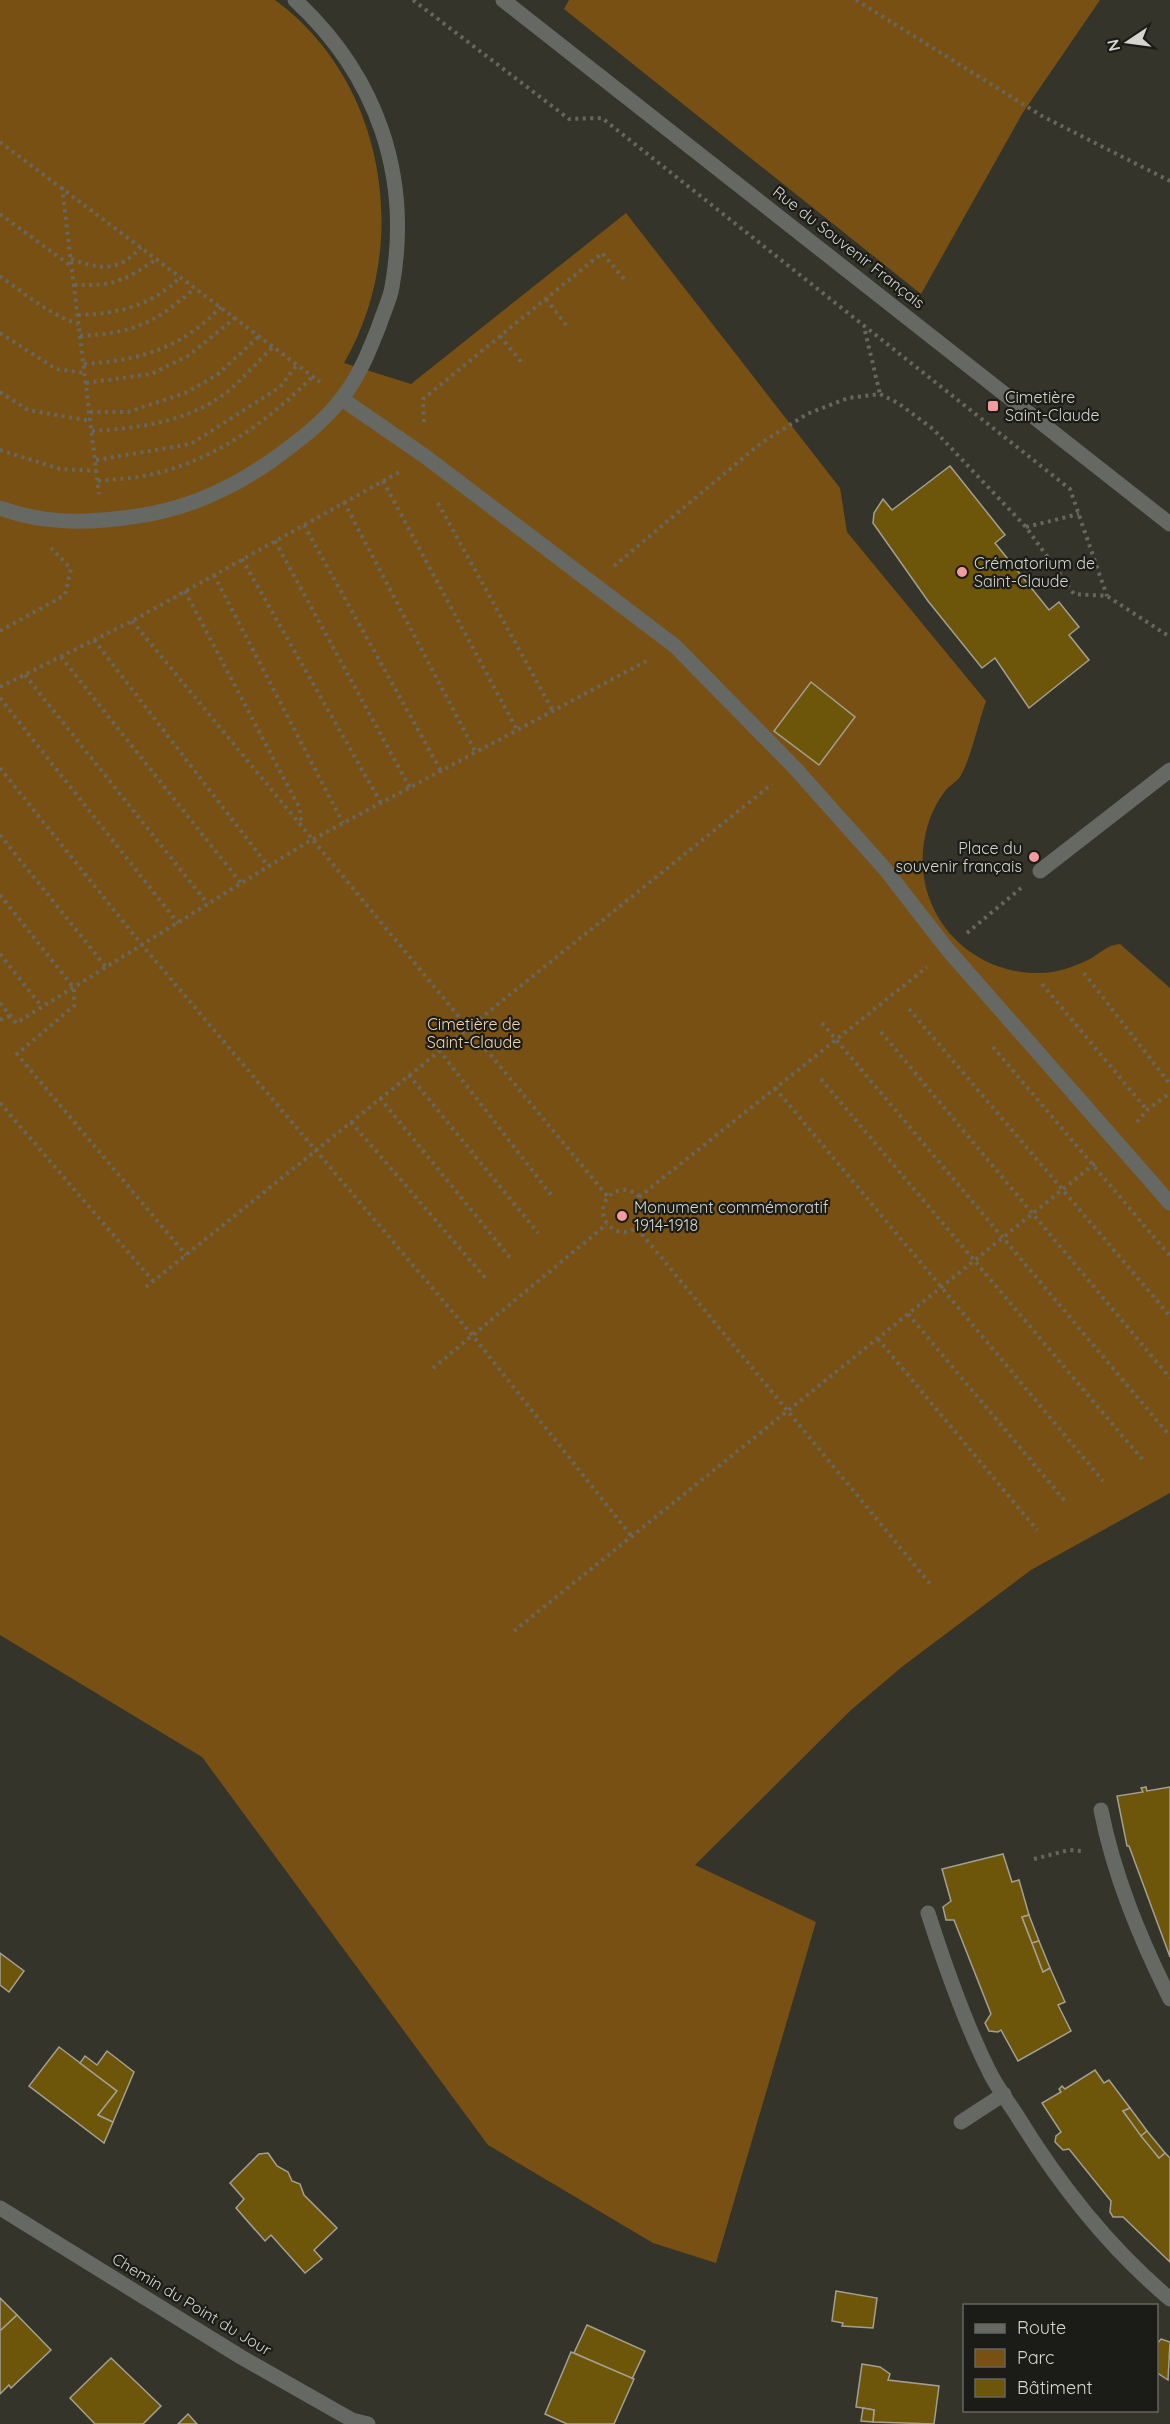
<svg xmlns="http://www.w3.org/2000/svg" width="1170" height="2424" font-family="Quicksand,sans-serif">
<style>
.green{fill:#795013}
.building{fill:#6d5509;stroke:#a49f93;stroke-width:1.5}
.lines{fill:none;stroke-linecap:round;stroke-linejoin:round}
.path{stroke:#67675e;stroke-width:4;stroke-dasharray:3 4.5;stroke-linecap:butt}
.lane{stroke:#666863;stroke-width:15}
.street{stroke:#666863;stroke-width:15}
.poi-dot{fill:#f49b9f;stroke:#1b1b17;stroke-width:2}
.labels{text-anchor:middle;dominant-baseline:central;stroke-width:4.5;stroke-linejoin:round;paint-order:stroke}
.street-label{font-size:16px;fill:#d5d5ce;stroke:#1b1b17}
.poi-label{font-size:16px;fill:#d5d5ce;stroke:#1b1b17;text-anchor:start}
.park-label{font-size:16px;fill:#f4d5b2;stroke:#1b1b17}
</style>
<rect width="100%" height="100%" fill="#34342a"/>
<!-- green -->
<g class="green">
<path d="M 0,0 L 275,0 C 387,82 412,246 344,363 L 411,384 L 626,213 L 840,488 L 847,532 L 986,701 C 979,720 971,758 961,775 C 958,781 950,785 945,791 C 936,803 929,818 926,832 C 908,906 964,974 1040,973 C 1056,973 1073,967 1088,960 C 1100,954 1106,945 1120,944 L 1170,988 L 1170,1493 L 1031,1570 L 903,1666 L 851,1710 L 695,1865 L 816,1922 L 716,2263 L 653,2243 L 488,2145 L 202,1757 L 0,1635 Z"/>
<path d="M 569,0 L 1100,0 L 1022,114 L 921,294 L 564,9 Z"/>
</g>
<!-- building -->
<g class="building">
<path d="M 950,466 L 1005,535 L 995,543 L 1049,610 L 1059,602 L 1079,627 L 1069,635 L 1089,660 L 1029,708 L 995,658 L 982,668 L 928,601 L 873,523 L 874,513 L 883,499 L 892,510 Z"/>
<path d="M 811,682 L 855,717 L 819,765 L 774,731 Z"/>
<path d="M 1146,1787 L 1147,1791 L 1170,1787 L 1170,1957 L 1129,1846 L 1127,1846 L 1117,1796 L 1143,1792 L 1141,1788 Z"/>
<path d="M 1003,1854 L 1012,1882 L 1019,1880 L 1029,1915 L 1022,1917 L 1032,1943 L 1043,1972 L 1050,1968 L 1065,2002 L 1058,2005 L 1071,2031 L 1018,2061 L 1001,2030 L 998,2032 L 989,2031 L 985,2023 L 991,2014 L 954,1920 L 946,1920 L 943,1907 L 951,1901 L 942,1869 Z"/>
<path d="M 1029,1915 L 1039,1941 L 1032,1943 L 1022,1917 Z"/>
<path d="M 1039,1941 L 1050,1968 L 1043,1972 L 1032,1943 Z"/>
<path d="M 0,1953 L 24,1971 L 9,1992 L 0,1985 Z"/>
<path d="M 59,2047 L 117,2091 L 98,2115 L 113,2122 L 104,2143 L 29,2086 Z"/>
<path d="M 107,2051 L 134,2072 L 113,2122 L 98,2115 L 117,2091 L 80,2063 L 85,2056 L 97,2065 Z"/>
<path d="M 1095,2070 L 1104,2083 L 1109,2080 L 1130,2108 L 1123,2111 L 1159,2158 L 1165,2153 L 1170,2158 L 1170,2262 L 1123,2217 L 1113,2217 L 1110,2212 L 1111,2201 L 1069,2149 L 1063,2150 L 1055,2142 L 1056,2136 L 1061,2132 L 1042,2103 L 1061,2092 L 1059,2089 L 1062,2086 L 1065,2089 Z"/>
<path d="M 1130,2108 L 1147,2131 L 1141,2136 L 1123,2111 Z"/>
<path d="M 1147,2131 L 1165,2153 L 1159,2158 L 1141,2136 Z"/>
<path d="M 268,2153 L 277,2166 L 288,2172 L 292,2181 L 300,2184 L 304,2195 L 337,2228 L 314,2250 L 322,2259 L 305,2273 L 271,2235 L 265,2241 L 236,2208 L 244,2199 L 230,2183 L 259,2154 Z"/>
<path d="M 836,2291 L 877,2298 L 873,2328 L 842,2326 L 843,2323 L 832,2321 Z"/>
<path d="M 0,2298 L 17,2315 L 0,2331 Z"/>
<path d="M 17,2315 L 51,2350 L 11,2388 L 9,2385 L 0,2394 L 0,2331 Z"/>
<path d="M 587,2325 L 645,2351 L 632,2379 L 574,2353 Z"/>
<path d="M 1161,2339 L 1170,2342 L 1168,2380 L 1156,2372 L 1156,2345 Z"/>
<path d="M 571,2352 L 634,2379 L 614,2424 L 567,2424 L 545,2414 Z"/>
<path d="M 111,2358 L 161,2406 L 143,2424 L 95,2424 L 70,2398 Z"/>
<path d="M 862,2364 L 880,2367 L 890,2374 L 888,2380 L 939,2386 L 934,2424 L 873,2422 L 874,2410 L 856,2407 Z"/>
<path d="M 863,2408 L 874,2410 L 873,2422 L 861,2421 Z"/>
<path d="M 188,2414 L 197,2424 L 178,2424 Z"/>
</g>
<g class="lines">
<!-- path -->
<g class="path">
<path d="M 413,0 L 569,119 L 602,118 L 1070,489 L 1107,596"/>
<path d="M 856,0 L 1042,116 L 1170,181"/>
<path d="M 0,142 L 320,382"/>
<path d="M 62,187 L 99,494"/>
<path d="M 0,214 L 71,266"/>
<path d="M 71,259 C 100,269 118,273 141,247"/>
<path d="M 0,276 C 25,294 49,314 78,324"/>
<path d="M 74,285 C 115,286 123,281 157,259"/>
<path d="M 546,299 L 566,325"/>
<path d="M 78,315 C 116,314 153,306 180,277"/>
<path d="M 865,331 L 880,394"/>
<path d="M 0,333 L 56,369 L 85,373"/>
<path d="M 80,336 C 134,333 155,323 195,288"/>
<path d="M 500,336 L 523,364"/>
<path d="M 84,364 C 141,360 180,349 221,307"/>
<path d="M 86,383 L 151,374 L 188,356 L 235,318"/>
<path d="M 0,392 L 28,410 L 91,421"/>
<path d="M 90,412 L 128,412 L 185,393 L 217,375 L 259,336"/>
<path d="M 424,422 L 423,399 L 602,253 L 625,280"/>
<path d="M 92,431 C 139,428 188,422 227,392 C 243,379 258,361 273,347"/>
<path d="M 0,450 L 60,469 L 97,471"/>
<path d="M 96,460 L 191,444 L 280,387 L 297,365"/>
<path d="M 98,481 C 113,479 129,479 144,476 C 211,463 266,423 312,377"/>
<path d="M 383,481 L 517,730"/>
<path d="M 344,502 L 476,753"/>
<path d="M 438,503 L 553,711"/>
<path d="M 304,525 L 441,771"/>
<path d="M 1026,527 L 1079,514"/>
<path d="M 275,541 L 410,788"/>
<path d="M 242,559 L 381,803"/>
<path d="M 614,566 L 761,443 L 807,414 L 848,398 L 880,394 L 898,403 L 933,429 L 1026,527 L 1074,594 L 1107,596 L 1170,637"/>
<path d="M 214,575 L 343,823"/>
<path d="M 185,591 L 300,809 L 301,823"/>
<path d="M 132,621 L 608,1197"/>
<path d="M 0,631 L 65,595 L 71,569 L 51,548"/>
<path d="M 94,640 L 268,866"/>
<path d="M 61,657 L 241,883"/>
<path d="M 25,675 L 208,904"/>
<path d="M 0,687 L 132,621 L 401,471"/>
<path d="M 0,698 L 178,923"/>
<path d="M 0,768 L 142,945 L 473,1336 L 632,1537"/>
<path d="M 0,835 L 106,967"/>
<path d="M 0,895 L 74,988 L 74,1006 L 17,1054 L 186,1255"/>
<path d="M 967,933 L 1021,888"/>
<path d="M 0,954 L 42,1007"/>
<path d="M 1084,973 L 1170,1084"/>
<path d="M 1042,984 L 1147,1110"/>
<path d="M 0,1003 L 16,1023 L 306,843 L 650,659"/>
<path d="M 909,1009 L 1170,1316"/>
<path d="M 0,1020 L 10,1016"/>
<path d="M 822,1023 L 1170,1436"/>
<path d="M 881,1032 L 1170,1378"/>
<path d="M 993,1047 L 1170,1256"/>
<path d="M 439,1050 L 552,1196"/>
<path d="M 409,1075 L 538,1233"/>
<path d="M 821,1079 L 1142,1459"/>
<path d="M 775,1088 L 1103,1481"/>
<path d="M 380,1098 L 512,1260"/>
<path d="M 0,1103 L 153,1281"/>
<path d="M 351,1122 L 488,1281"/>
<path d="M 1137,1122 L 1147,1110 L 1170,1093"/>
<circle cx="624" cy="1211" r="21"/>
<path d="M 639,1197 L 927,967"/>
<path d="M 637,1228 L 931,1585"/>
<path d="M 146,1287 L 772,784"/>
<path d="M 908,1314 L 1065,1501"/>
<path d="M 878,1339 L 1037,1530"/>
<path d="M 433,1368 L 607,1224"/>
<path d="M 514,1631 L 1098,1161"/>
<path d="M 1034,1859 L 1069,1850 L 1082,1851"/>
</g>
<!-- lane -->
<g class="lane">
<path d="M 342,399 L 426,457 L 675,646 L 794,767 L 885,869 L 948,950 L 1170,1203"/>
<path d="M 0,508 C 45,525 92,523 138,516 C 187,509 231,489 271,461 C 296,443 323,423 342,398 C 359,377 369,351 379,326 C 383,313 390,300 392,287 C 412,176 377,76 295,0"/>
<path d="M 1101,1810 C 1114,1876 1140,1938 1170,1999"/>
<path d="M 928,1913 C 945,1966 964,2021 989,2071 C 996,2086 1007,2100 1016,2114 C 1058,2183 1108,2247 1170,2299"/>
<path d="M 961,2122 L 1004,2094"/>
</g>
<!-- street -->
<g class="street">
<path d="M 503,0 L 1170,524"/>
<path d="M 1040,871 L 1170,770"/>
<path d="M 0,2208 L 241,2357 L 352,2420 L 368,2424"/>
</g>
</g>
<!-- markers -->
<g class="poi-dot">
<rect x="987" y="400" width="12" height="12" rx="3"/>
<circle cx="962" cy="572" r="6"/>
<circle cx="1034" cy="857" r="6"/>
<circle cx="622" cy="1216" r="6"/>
</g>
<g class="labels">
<!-- street labels -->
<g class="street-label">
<text transform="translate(849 247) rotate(38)">Rue du Souvenir Français</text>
<text transform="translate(192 2304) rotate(31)">Chemin du Point du Jour</text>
</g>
<!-- poi labels -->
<g class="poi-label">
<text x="1005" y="397">Cimetière<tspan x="1005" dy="18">Saint-Claude</tspan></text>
<text x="974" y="563">Crématorium de<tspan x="974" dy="18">Saint-Claude</tspan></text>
<text x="1022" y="848" text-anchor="end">Place du<tspan x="1022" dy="18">souvenir français</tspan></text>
<text x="634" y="1207">Monument commémoratif<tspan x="634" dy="18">1914-1918</tspan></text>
</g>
<!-- park labels -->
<g class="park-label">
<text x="474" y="1024">Cimetière de<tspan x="474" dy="18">Saint-Claude</tspan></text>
</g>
</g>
<!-- legend -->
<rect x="963" y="2304" width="195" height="108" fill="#1b1b17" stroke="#656560" stroke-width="1.5"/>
<rect x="975" y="2324" width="30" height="9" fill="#666863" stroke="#656560" stroke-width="1.5"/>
<text x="1017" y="2334" font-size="18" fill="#d5d5ce">Route</text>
<rect x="975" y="2349" width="30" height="18" fill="#795013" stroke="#656560" stroke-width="1.5"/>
<text x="1017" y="2364" font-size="18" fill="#d5d5ce">Parc</text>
<rect x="975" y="2379" width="30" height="18" fill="#6d5509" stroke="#656560" stroke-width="1.5"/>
<text x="1017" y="2394" font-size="18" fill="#d5d5ce">Bâtiment</text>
<!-- north arrow -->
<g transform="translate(1128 42) rotate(257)" stroke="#1b1b17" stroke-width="4.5" paint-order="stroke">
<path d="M0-4.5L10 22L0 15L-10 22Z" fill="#d5d5ce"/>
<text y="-9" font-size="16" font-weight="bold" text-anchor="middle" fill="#d5d5ce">N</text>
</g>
</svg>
